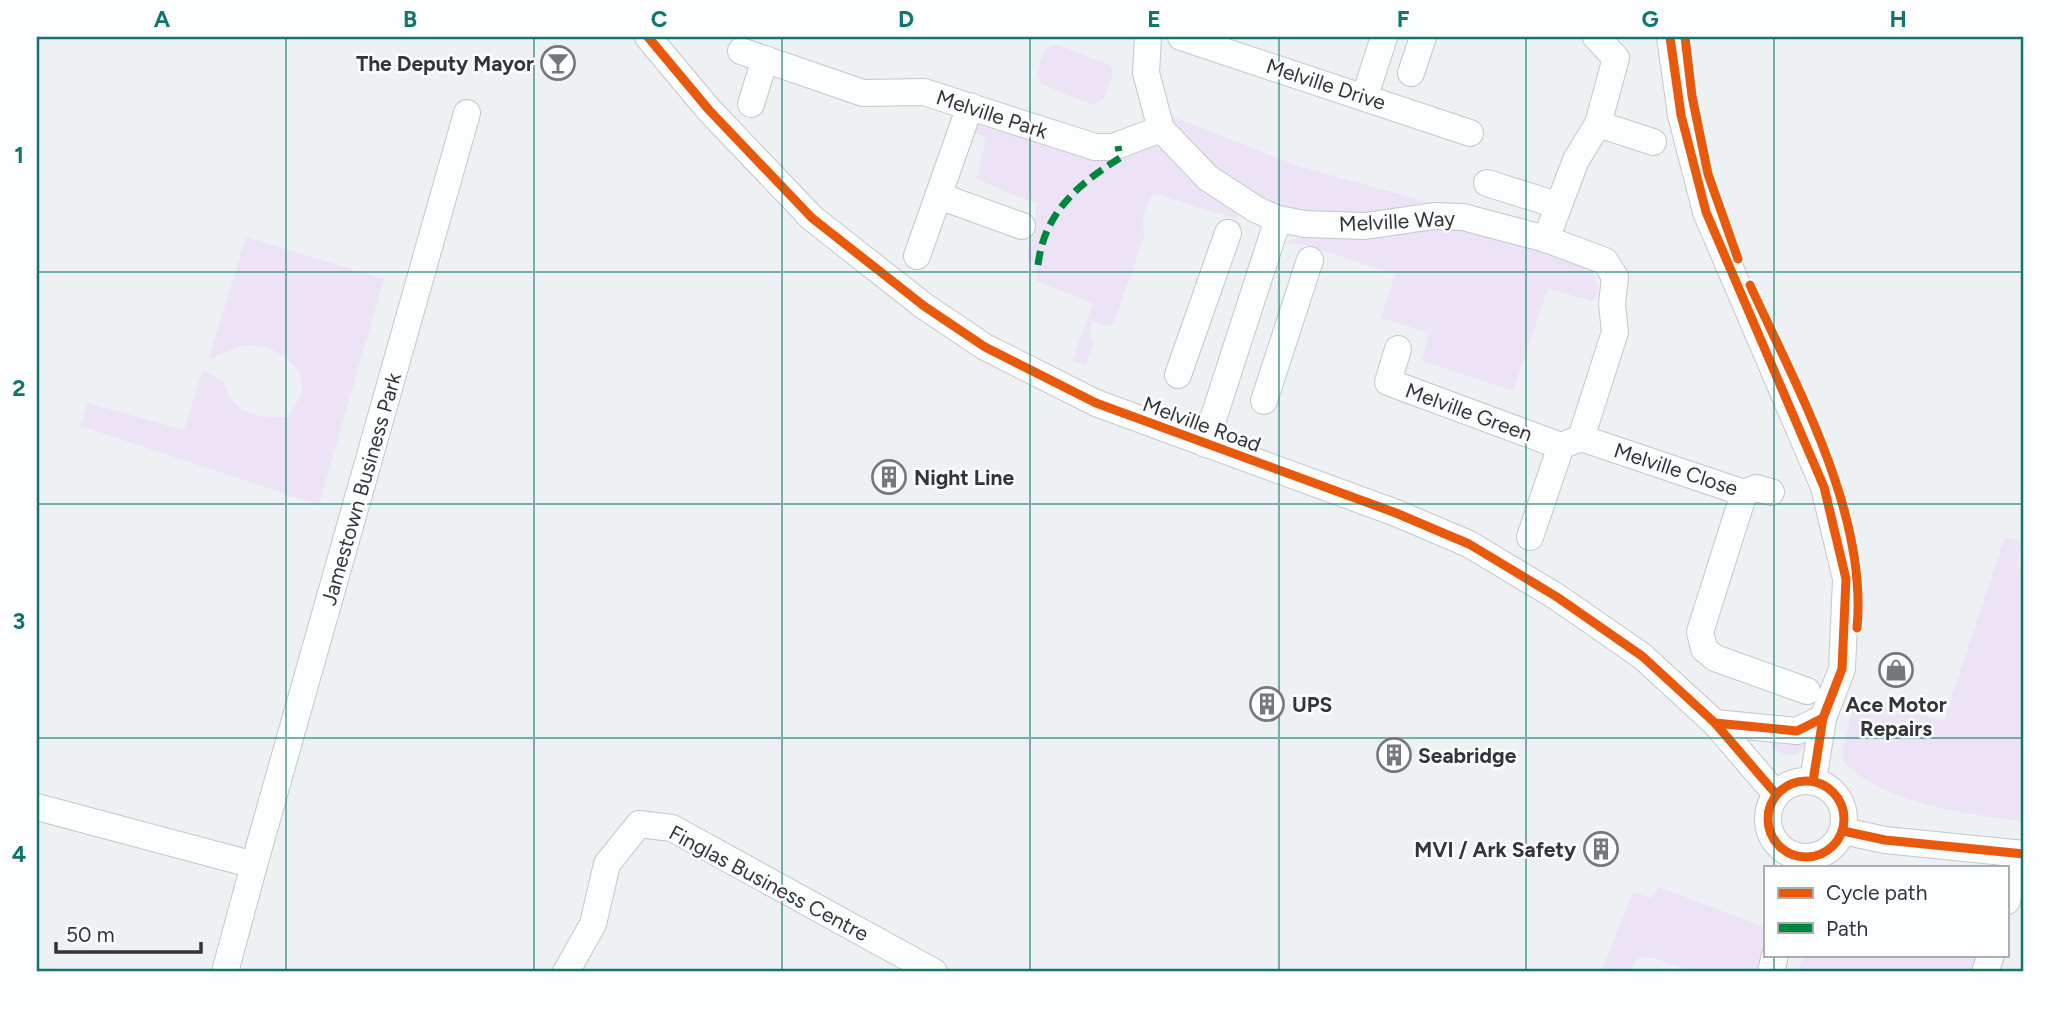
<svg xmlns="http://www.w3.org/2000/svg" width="2061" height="1009" font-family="Figtree,sans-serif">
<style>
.green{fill:#ece4f6}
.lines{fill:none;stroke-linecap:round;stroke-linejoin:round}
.minor-casing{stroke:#c4c6c9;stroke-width:28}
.minor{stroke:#fcfdfd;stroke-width:26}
.quiet{stroke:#00873e;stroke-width:7;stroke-dasharray:14 7;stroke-linecap:butt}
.cycleway-casing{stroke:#fcfdfe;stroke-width:13}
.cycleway{stroke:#e8590c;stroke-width:9}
.grid{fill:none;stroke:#0f766e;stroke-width:2;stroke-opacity:0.55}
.labels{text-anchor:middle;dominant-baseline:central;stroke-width:5;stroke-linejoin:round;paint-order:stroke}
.poi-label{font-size:21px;font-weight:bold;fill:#343538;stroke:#fcfdfe;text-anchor:start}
.street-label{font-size:21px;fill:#343538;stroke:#fcfdfe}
.neatline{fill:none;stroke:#0f766e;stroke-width:2.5}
.grid-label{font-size:23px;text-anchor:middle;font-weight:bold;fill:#0f766e}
</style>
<rect width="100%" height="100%" fill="#eef1f4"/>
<!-- green -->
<g class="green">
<path d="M 1056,44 L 1110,65 L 1113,73 L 1104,99 L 1093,105 L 1041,84 L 1037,74 L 1044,50 Z"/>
<path d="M 1171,116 L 1301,167 L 1425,201 L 1429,212 C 1398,214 1350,222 1321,217 C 1261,207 1195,174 1171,116 Z"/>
<path d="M 972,124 L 1151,143 L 1171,157 L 1184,175 L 1239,215 L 1236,219 L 1153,193 L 1143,215 L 1144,237 L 1114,322 L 1108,326 L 1092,321 L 1089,336 L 1094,343 L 1086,366 L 1072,361 L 1093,303 L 1036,281 L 1038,265 L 1027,258 L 1037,204 L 976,179 L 986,139 L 970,130 Z"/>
<path d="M 1465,228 L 1586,264 C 1596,275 1600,282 1597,297 L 1592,301 L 1548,289 L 1513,391 L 1422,361 L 1429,333 L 1381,318 L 1395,274 L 1305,245 L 1282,244 C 1307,230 1335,239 1362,238 C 1397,236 1430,229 1465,228 Z"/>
<path d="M 246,237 L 384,279 L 319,505 L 80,426 L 88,403 L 184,430 L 203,369 L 223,381 C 234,414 255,418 287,417 C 291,410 298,402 301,394 C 309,369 275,346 254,345 C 237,344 222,353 208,361 Z"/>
<path d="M 2005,537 L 2022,542 L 2017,568 L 2024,570 L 2024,822 C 1970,814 1882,805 1843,761 L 1843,749 L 1855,700 L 1944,720 Z"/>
<path d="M 1761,732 L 1804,736 L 1809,743 C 1790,767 1776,753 1761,732 Z"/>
<path d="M 1659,887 L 1764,927 L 1765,950 L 1758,972 C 1738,972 1716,975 1696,972 C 1675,969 1661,956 1638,957 L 1630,972 L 1601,972 L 1633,892 L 1652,898 Z"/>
<path d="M 1803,955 L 1976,955 L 1971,972 L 1799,972 Z"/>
</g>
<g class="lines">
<!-- minor casing -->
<g class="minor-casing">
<g id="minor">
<path d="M 648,37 L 709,110 L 812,218 L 924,306 L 985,347 L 1096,403 L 1396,513 L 1469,544 L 1557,597 L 1642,656 L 1715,723 L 1776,794"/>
<path d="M 1148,37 L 1146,73 L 1161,129 L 1208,178 L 1257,210 L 1278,219 L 1305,224 L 1365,226 L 1434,216 L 1463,217 L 1546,239 L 1605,261 L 1615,277 L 1612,304 L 1615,332 L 1581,438"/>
<path d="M 1181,37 L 1470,133"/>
<path d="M 1670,37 L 1681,115 L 1706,212 L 1824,487 L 1846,579 L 1842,669 L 1823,718 L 1813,781"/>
<path d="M 741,51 L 863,93 L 924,92 L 1095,147 L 1113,147 L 1161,129"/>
<path d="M 1411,73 L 1423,37"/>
<path d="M 1365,96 L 1384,37"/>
<path d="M 751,104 L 765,59"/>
<path d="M 1598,124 L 1653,142"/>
<path d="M 1487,183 L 1557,205"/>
<path d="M 939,196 L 1022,226"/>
<path d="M 1546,239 L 1576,160 L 1598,124 L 1616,58 L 1596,37"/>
<path d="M 917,256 L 970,106"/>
<path d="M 1398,349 L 1388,382 L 1561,446 L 1581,438"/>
<path d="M 1178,375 L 1228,233"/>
<path d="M 1264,401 L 1310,260"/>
<path d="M 1581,438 L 1744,493 L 1756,488 L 1771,492"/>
<path d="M 1205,444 L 1278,219"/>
<path d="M 1744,493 L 1700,632 L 1704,649 L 1715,658 L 1807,691"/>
<path d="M 1530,537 L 1561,446"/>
<path d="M 1715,723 L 1797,731 L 1823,718"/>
<circle cx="1806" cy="819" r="38"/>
<path d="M 37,807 L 254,865 L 225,972"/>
<path d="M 1843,831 L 1885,840 L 2024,854"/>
<path d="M 254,865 L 467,113"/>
<path d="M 2007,901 L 2017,854"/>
<path d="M 566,972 L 593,924 L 607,864 L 639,824 L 672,828 L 934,972"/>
<path d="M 1771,972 L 1775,955"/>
<path d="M 1985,972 L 1991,955"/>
</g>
</g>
<!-- minor -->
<use href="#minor" class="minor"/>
<!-- quiet -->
<path class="quiet" d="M 1038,265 C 1044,213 1078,184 1120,158 L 1118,146"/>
<!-- cycleway casing -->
<g class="cycleway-casing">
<g id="cycleway">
<path d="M 648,37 L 709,110 L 812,218 L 924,306 L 985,347 L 1096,403 L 1396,513 L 1469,544 L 1557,597 L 1642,656 L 1715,723 L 1776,794"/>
<path d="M 1670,37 L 1681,115 L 1706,212 L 1824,487 L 1846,579 L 1842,669 L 1823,718 L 1813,781"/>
<path d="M 1685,37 L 1692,96 L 1708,174 L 1738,259"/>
<path d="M 1750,285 C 1796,386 1868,514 1857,628"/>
<path d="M 1715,723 L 1797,731 L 1823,718"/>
<circle cx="1806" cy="819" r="38"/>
<path d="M 1843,831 L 1885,840 L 2024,854"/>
</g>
</g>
<!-- cycleway -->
<use href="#cycleway" class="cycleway"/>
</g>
<!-- grid -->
<path class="grid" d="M 286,37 L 286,972M 534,37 L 534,972M 782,37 L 782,972M 1030,37 L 1030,972M 1279,37 L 1279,972M 1526,37 L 1526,972M 1774,37 L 1774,867M 37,272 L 2024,272M 37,504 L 2024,504M 37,738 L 2024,738M 1774,955 L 1774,972"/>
<!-- icons -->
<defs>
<g id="bar-ring" transform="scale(1.75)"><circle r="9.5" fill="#fcfdfe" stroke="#75777a" stroke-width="1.5"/><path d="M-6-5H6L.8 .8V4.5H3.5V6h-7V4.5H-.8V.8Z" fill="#75777a"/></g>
<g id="building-ring" transform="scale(1.75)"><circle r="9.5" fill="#fcfdfe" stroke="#75777a" stroke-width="1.5"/><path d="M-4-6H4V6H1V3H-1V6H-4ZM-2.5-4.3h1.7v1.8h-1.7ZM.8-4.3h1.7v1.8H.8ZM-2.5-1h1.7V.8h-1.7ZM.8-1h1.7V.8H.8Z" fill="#75777a"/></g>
<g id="shop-ring" transform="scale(1.75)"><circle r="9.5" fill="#fcfdfe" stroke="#75777a" stroke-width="1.5"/><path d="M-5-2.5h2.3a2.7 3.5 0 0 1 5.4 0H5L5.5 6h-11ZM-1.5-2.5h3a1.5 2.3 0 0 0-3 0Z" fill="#75777a"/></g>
</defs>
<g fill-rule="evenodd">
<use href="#bar-ring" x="558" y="63"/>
<use href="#building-ring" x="889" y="477"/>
<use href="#shop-ring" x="1896" y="670"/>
<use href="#building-ring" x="1267" y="704"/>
<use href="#building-ring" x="1394" y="755"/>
<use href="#building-ring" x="1601" y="849"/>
</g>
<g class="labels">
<!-- poi labels -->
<g class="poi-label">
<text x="534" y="63" text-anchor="end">The Deputy Mayor</text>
<text x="914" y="477">Night Line</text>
<text x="1292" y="704">UPS</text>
<text x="1896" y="704" text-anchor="middle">Ace Motor<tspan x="1896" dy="24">Repairs</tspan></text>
<text x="1418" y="755">Seabridge</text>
<text x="1576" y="849" text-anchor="end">MVI / Ark Safety</text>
</g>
<!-- street labels -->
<g class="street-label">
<text transform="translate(1326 84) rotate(18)">Melville Drive</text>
<text transform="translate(992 114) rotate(18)">Melville Park</text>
<text transform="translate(1397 221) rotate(-3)">Melville Way</text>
<text transform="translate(1469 412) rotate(20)">Melville Green</text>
<text transform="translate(1202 424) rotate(20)">Melville Road</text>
<text transform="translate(1676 469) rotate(18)">Melville Close</text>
<text transform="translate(361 489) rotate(-74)">Jamestown Business Park</text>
<text transform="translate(769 883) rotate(28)">Finglas Business Centre</text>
</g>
</g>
<!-- border -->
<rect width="2061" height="1009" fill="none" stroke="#fcfdfe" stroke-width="77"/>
<!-- legend -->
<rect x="1764" y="866" width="245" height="91" fill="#fcfdfe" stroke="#acadaf" stroke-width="2"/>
<rect x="1778" y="888" width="35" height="10" fill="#e8590c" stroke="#acadaf" stroke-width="2"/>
<text x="1826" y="900" font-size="21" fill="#343538">Cycle path</text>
<rect x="1778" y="923" width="35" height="10" fill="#00873e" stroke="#acadaf" stroke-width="2"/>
<text x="1826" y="936" font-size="21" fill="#343538">Path</text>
<!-- scale -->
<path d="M56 942v10h145v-10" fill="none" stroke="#343538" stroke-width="3.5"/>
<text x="66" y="942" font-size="21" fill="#343538" stroke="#fcfdfe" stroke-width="5" paint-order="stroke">50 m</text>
<rect x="38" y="38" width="1984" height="932" class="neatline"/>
<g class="grid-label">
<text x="162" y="27">A</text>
<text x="410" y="27">B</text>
<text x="659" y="27">C</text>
<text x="906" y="27">D</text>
<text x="1154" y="27">E</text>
<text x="1403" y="27">F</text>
<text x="1650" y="27">G</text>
<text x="1898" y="27">H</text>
<text x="19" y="163">1</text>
<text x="19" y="396">2</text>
<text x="19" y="629">3</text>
<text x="19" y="862">4</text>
</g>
</svg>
